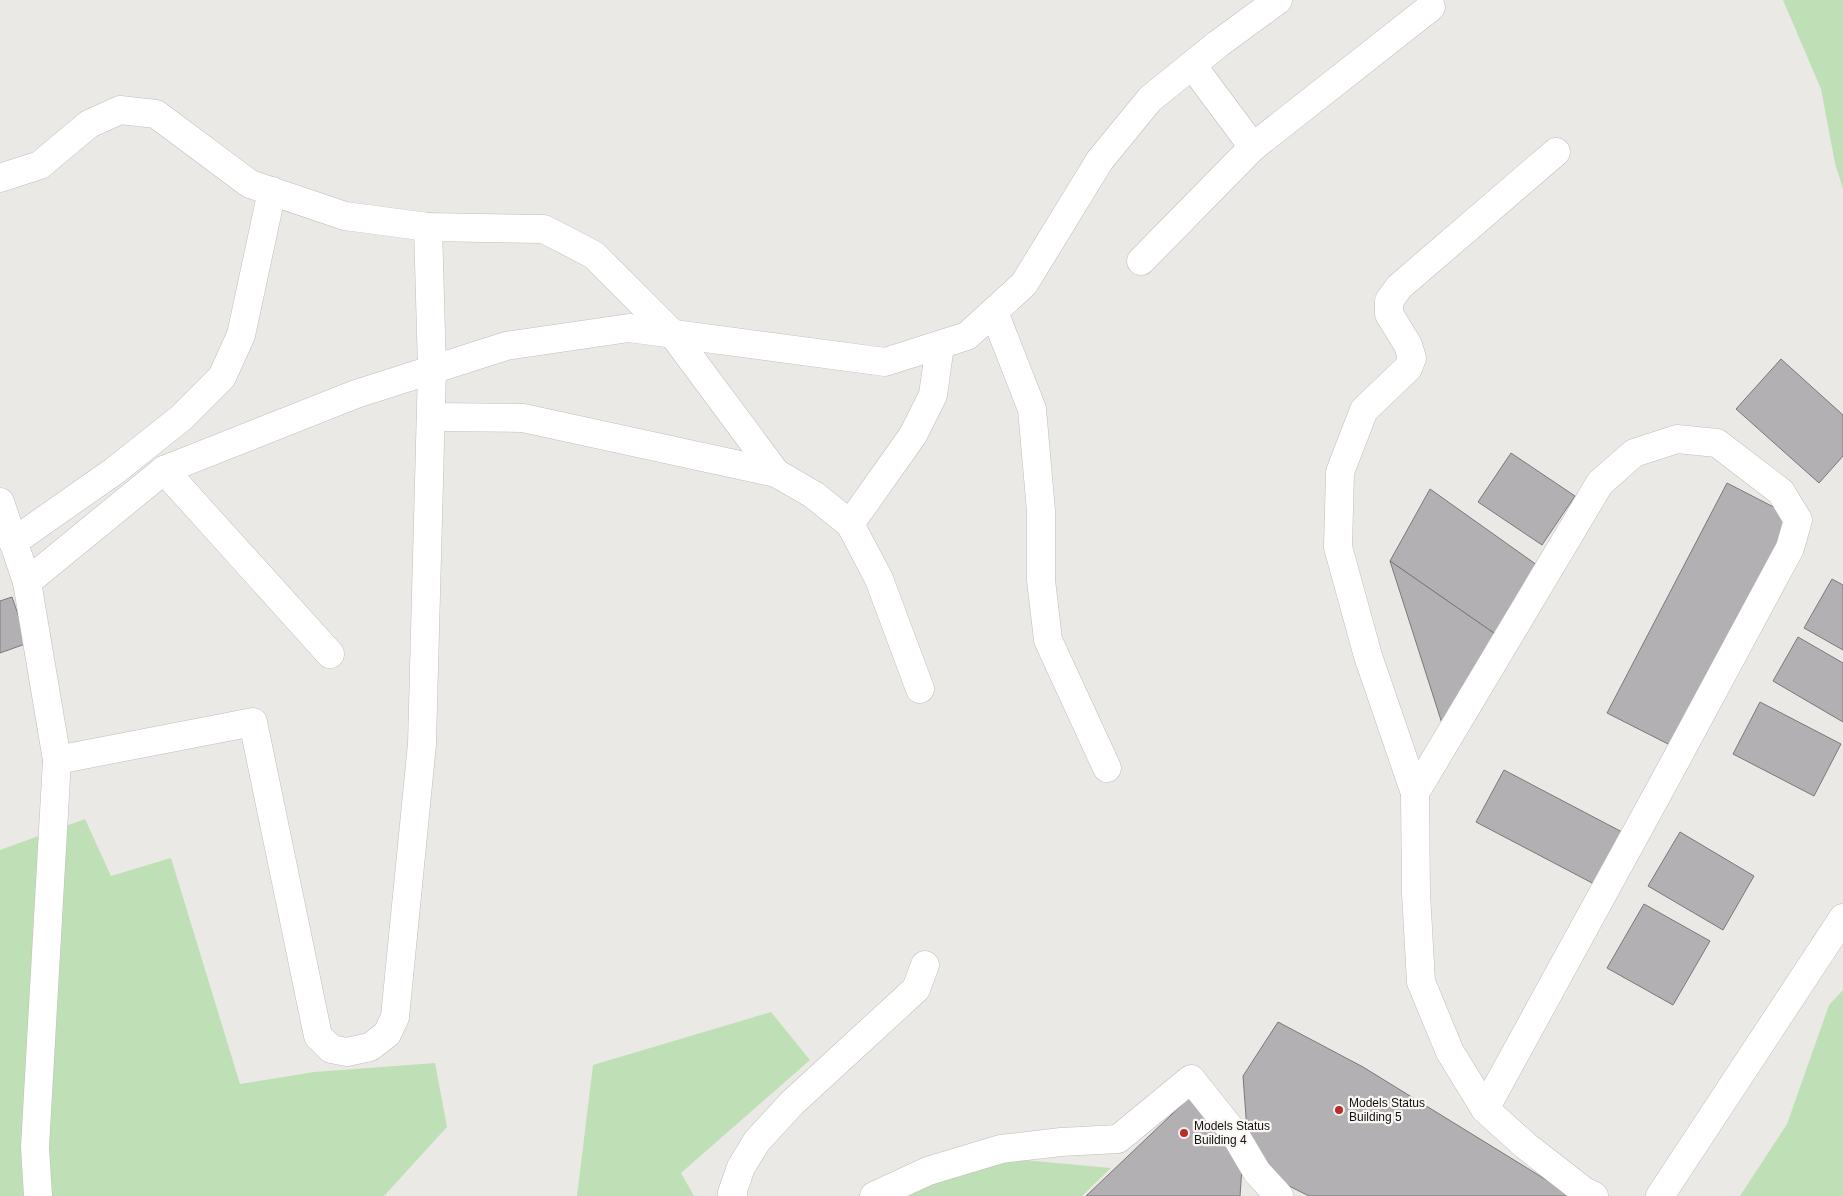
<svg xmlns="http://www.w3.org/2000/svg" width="1843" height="1196" font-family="Helvetica,sans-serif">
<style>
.green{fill:#bfe0b6}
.building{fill:#b2b0b3;stroke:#7b787b}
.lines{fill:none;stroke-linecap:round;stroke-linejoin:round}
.street-casing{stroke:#c0bdbb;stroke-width:29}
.street{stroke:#fff;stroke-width:28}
.poi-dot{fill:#bb2c2d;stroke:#f9f6f3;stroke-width:2}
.labels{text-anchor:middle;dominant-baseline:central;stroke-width:4.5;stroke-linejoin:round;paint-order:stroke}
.poi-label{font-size:12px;fill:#121110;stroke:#f9f6f3;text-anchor:start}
</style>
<rect width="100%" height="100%" fill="#ebe9e6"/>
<!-- green -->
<g class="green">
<path d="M 1783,0 L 1843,0 L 1843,189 L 1835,163 L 1821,89 Z"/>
<path d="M 85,819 L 111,876 L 171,858 L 240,1084 L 314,1072 L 435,1063 L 447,1127 L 384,1196 L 0,1196 L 0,850 Z"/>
<path d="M 1843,990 L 1843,1196 L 1740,1196 L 1787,1124 L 1829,1005 Z"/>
<path d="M 771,1012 L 810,1060 L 681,1173 L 694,1196 L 577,1196 L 593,1065 Z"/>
<path d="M 1002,1158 L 1111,1168 L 1082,1196 L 893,1196 Z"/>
</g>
<!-- building -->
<g class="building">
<path d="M 1781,359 L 1843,415 L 1843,456 L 1819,483 L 1736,409 Z"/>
<path d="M 1511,453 L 1575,496 L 1542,545 L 1478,502 Z"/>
<path d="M 1727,483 L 1793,517 L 1674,747 L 1607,713 Z"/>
<path d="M 1430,489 L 1544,570 L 1501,638 L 1390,561 Z"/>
<path d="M 1390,561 L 1501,638 L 1447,739 Z"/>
<path d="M 1832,579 L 1843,585 L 1843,650 L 1804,628 Z"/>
<path d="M 12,597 L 28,643 L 0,653 L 0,601 Z"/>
<path d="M 1798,637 L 1843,663 L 1843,722 L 1773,681 Z"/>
<path d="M 1760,702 L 1841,744 L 1814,796 L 1733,754 Z"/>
<path d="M 1504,770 L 1624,833 L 1596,885 L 1476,822 Z"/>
<path d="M 1680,832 L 1754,876 L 1723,930 L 1648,886 Z"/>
<path d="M 1644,904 L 1710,941 L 1673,1005 L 1607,968 Z"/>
<path d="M 1278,1022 L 1363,1067 L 1566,1192 L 1568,1196 L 1309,1196 L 1285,1184 L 1248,1144 L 1243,1076 Z"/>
<path d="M 1190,1097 L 1242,1168 L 1240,1196 L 1086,1196 Z"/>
</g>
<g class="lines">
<!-- street casing -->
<g class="street-casing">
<g id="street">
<path d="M 1192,65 L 1253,147"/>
<path d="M 0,178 L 40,165 L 89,124 L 120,110 L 156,114 L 250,184 L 345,216 L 428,227 L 544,229 L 594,255 L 672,333 L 776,473 L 814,495 L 850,524 L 879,579 L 920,689"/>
<path d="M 1141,261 L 1253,147 L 1431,7"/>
<path d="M 994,312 L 1032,409 L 1041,511 L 1041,580 L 1048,640 L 1107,768"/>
<path d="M 431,417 L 523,418 L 776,473"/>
<path d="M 164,470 L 330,654"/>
<path d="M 0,502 L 27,582 L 57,760 L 35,1147 L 38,1196"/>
<path d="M 850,524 L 913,435 L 933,395 L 940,345"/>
<path d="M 13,542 L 113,472 L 181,418 L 222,377 L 241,335 L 272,191"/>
<path d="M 27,582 L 164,470 L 356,394 L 506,346 L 629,328 L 885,362 L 967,336 L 1024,284 L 1100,160 L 1150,99 L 1218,44 L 1278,0"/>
<path d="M 57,760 L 253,722 L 318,1036 L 331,1049 L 347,1052 L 370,1047 L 387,1034 L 395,1017 L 422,744 L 432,369 L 428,227"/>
<path d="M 1415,793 L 1368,656 L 1338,547 L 1340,472 L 1364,410 L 1408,368 L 1412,358 L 1408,345 L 1389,314 L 1389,301 L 1399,287 L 1556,152"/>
<path d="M 1485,1109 L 1670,771 L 1790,548 L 1798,520 L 1781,492 L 1717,443 L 1677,439 L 1634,453 L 1600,483 L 1415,793 L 1416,893 L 1421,982 L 1450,1052 L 1485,1109 L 1526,1146 L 1584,1191 L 1594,1196"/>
<path d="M 733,1196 L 732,1193 L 741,1167 L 757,1141 L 792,1103 L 916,989 L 925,965"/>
<path d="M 874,1196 L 928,1171 L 1001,1149 L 1061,1142 L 1118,1139 L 1191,1079 L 1234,1133 L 1257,1172 L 1279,1196"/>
<path d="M 1660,1196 L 1843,918"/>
</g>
</g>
<!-- street -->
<use href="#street" class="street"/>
</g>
<!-- markers -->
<g class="poi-dot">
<circle cx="1339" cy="1110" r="5"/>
<circle cx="1184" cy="1133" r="5"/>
</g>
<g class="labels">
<!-- poi labels -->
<g class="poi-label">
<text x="1349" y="1103">Models Status<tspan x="1349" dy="14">Building 5</tspan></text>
<text x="1194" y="1126">Models Status<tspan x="1194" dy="14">Building 4</tspan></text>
</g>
</g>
</svg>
